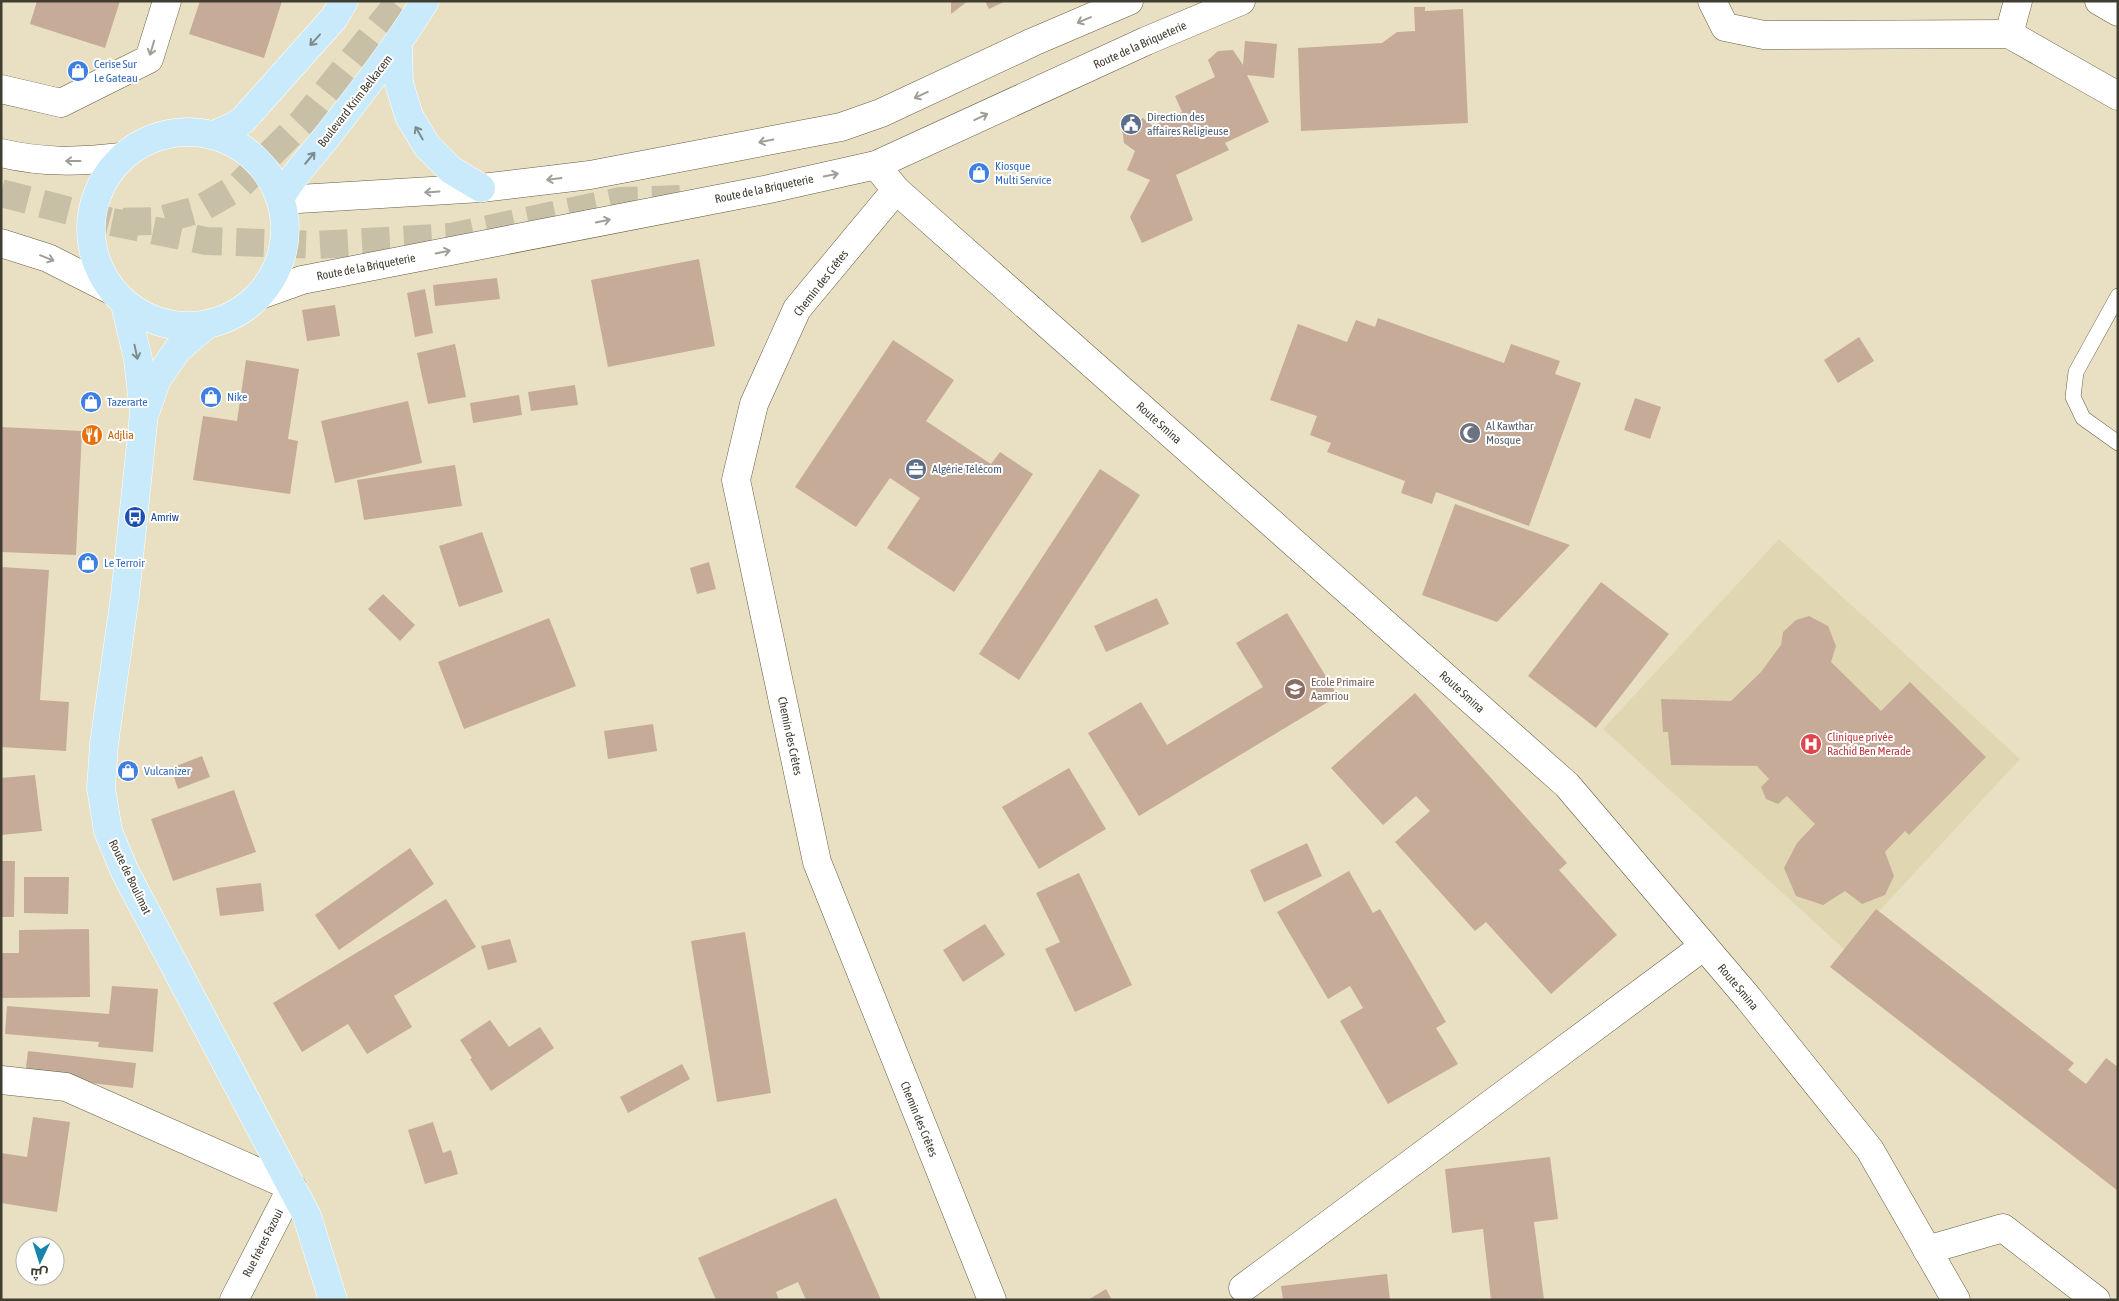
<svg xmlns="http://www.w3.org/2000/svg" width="2119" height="1301" font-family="'Asap Condensed',Cairo,sans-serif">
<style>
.built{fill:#e1d6b2}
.building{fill:#c6ab99}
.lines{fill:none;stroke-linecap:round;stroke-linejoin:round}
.tertiary-tunnel{stroke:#c7bfa6;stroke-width:28;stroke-dasharray:28 14;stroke-linecap:butt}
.primary-tunnel{stroke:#c7bfa6;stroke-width:28;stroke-dasharray:28 14;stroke-linecap:butt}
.service-casing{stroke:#645c43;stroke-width:16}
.minor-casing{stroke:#645c43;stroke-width:29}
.tertiary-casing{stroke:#645c43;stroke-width:29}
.secondary-casing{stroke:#645c43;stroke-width:29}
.primary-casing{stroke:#fff;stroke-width:29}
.service{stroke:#fff;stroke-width:15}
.minor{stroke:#fff;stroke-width:28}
.tertiary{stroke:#fff;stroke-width:28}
.secondary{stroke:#fff;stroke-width:28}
.primary{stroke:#c8eafb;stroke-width:28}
.oneway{stroke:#a09e98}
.oneway2{stroke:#7d8b8c}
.labels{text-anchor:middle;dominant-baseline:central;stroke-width:4;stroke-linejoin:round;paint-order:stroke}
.street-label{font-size:12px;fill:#403d31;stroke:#fff}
.shop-label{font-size:12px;fill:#366cbe;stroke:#fff;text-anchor:start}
.service-label{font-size:12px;fill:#4e5e75;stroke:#fff;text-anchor:start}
.worship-label{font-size:12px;fill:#5b616d;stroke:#fff;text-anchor:start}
.food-label{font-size:12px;fill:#c56008;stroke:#fff;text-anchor:start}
.transit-label{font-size:12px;fill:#164399;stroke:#fff;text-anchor:start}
.education-label{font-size:12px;fill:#785e54;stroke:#fff;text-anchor:start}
.health-label{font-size:12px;fill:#be3a42;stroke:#fff;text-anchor:start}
</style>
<rect width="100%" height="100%" fill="#e9e0c3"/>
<!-- built -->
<path class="built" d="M 1779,539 L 2020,759 L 1844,949 L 1603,729 Z"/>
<!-- building -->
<g class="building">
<path d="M 37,1 L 120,1 L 105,48 L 30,24 Z"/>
<path d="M 200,1 L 282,1 L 264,58 L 189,34 Z"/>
<path d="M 951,1 L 968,1 L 951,14 Z"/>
<path d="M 985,1 L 1006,1 L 989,9 Z"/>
<path d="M 1414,7 L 1425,7 L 1425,11 L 1463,9 L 1468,123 L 1301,131 L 1298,48 L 1382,43 L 1397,32 L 1415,31 Z"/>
<path d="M 1245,41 L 1277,44 L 1274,78 L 1247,75 L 1269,122 L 1225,143 L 1229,150 L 1176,175 L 1193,220 L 1142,243 L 1130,217 L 1150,180 L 1127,170 L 1135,151 L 1124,143 L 1122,129 L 1143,118 L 1153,126 L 1182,112 L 1175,96 L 1215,77 L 1208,60 L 1218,51 L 1233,50 L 1243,65 Z"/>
<path d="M 699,259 L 715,346 L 608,367 L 591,280 Z"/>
<path d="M 497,278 L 500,299 L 435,306 L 433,285 Z"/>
<path d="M 425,289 L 433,333 L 415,337 L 407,293 Z"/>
<path d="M 335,305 L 340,336 L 307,341 L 302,310 Z"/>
<path d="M 1378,318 L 1504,363 L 1511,344 L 1560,361 L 1555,374 L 1581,383 L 1529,526 L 1436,492 L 1432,504 L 1401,493 L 1405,481 L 1327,452 L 1331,443 L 1310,435 L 1317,416 L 1270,400 L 1298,324 L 1347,342 L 1356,320 L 1375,327 Z"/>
<path d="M 1859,337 L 1874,361 L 1838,383 L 1824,360 Z"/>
<path d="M 893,340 L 954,380 L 926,421 L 991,464 L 1000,452 L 1033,474 L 954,592 L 887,548 L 920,498 L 890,478 L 856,527 L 795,487 Z"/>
<path d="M 455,344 L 466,397 L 428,404 L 417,353 Z"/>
<path d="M 246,360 L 299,369 L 288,439 L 298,441 L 290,494 L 193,480 L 203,416 L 237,421 Z"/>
<path d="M 575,385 L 578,405 L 531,411 L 528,392 Z"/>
<path d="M 519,395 L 522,415 L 473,423 L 470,403 Z"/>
<path d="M 1635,398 L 1661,407 L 1650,439 L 1624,430 Z"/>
<path d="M 408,401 L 422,463 L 335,483 L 321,421 Z"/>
<path d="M 1,427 L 82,431 L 76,555 L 1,552 Z"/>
<path d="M 455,465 L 462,506 L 364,520 L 357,480 Z"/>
<path d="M 1100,469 L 1140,495 L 1019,680 L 979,654 Z"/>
<path d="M 1455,504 L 1570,545 L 1497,622 L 1422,595 Z"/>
<path d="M 482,532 L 503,592 L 459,607 L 439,546 Z"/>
<path d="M 709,562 L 716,589 L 697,594 L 690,568 Z"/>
<path d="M 1,567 L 49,570 L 40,700 L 69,702 L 66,751 L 1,747 Z"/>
<path d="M 1601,582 L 1669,634 L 1596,728 L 1528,676 Z"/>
<path d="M 383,594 L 415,625 L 400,641 L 368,609 Z"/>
<path d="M 1157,598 L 1169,624 L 1106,652 L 1094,626 Z"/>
<path d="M 1287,613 L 1338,696 L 1139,816 L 1088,733 L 1141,702 L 1167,745 L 1263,687 L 1236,643 Z"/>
<path d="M 1809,616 L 1828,626 L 1836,646 L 1831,662 L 1881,711 L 1910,682 L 1986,757 L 1909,835 L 1905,831 L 1885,852 L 1894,876 L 1885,895 L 1862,904 L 1845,891 L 1823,905 L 1796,896 L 1784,868 L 1797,843 L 1815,824 L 1787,796 L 1778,804 L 1766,799 L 1761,787 L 1769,779 L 1757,766 L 1671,765 L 1668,732 L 1663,732 L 1661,699 L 1731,701 L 1761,672 L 1781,645 L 1783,632 L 1796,620 Z"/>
<path d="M 549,618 L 576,686 L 464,729 L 438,662 Z"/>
<path d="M 1415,693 L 1567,863 L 1559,870 L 1617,935 L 1551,994 L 1486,922 L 1475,931 L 1395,842 L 1430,811 L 1416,796 L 1383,825 L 1331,768 Z"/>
<path d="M 653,724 L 657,751 L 608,759 L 604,731 Z"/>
<path d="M 202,756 L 210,777 L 178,789 L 171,768 Z"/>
<path d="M 1069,768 L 1106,829 L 1039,869 L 1002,807 Z"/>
<path d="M 35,775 L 42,831 L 1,835 L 1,778 Z"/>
<path d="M 234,790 L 256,852 L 173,881 L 151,819 Z"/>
<path d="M 1307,843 L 1322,876 L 1264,902 L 1250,870 Z"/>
<path d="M 410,848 L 434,884 L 339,950 L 315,915 Z"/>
<path d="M 1,861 L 15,861 L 14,917 L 1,917 Z"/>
<path d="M 1349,871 L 1373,913 L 1380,909 L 1446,1022 L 1436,1028 L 1458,1064 L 1388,1104 L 1340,1021 L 1363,1008 L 1350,986 L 1328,999 L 1277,912 Z"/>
<path d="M 1079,873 L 1132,985 L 1075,1012 L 1045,949 L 1060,942 L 1036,893 Z"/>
<path d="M 24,877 L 69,877 L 68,914 L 24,913 Z"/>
<path d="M 261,883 L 264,911 L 220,916 L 216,888 Z"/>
<path d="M 446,899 L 476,947 L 394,996 L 412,1027 L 367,1054 L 348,1024 L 302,1052 L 273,1003 Z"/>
<path d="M 1876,909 L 2074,1063 L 2068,1070 L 2086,1084 L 2106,1058 L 2118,1067 L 2118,1191 L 1830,967 Z"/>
<path d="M 985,924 L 1005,955 L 963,982 L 943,950 Z"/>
<path d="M 89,929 L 90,997 L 1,998 L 1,953 L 19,953 L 19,930 Z"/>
<path d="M 745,932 L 771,1093 L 717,1102 L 691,941 Z"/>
<path d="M 510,939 L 517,962 L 488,970 L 481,946 Z"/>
<path d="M 112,986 L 158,989 L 153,1052 L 98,1047 L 99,1042 L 5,1034 L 7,1006 L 109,1014 Z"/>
<path d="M 490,1020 L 509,1047 L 540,1027 L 554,1048 L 491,1091 L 470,1059 L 472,1058 L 460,1040 Z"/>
<path d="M 28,1051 L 136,1063 L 133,1088 L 25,1075 Z"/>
<path d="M 682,1064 L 690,1079 L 628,1113 L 620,1097 Z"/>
<path d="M 33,1117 L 70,1122 L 57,1212 L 1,1203 L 1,1153 L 27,1157 Z"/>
<path d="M 433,1122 L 443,1153 L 451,1150 L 458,1174 L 425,1184 L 408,1130 Z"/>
<path d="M 1550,1157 L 1558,1219 L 1534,1222 L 1544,1300 L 1491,1300 L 1483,1229 L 1452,1233 L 1445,1169 Z"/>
<path d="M 836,1198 L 881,1300 L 806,1300 L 798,1282 L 776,1292 L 779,1300 L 716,1300 L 698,1258 Z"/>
<path d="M 1387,1274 L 1390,1300 L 1283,1300 L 1281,1286 Z"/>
<path d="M 1106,1289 L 1112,1300 L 1088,1300 Z"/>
</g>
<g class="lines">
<!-- tertiary-tunnel -->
<path class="tertiary-tunnel" d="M 112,222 L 206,241 L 317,245 L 451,237 L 620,201 L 682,199"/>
<!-- primary-tunnel -->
<path class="primary-tunnel" d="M 1,193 L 112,222 L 157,221 L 200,209 L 238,187 L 303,121 L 400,1"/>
<!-- service casing -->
<g class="service-casing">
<path id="service" d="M 2118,296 L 2076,372 L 2073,397 L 2083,418 L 2118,443"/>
</g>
<!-- minor casing -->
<g class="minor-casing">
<g id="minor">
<path d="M 1712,1 L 1725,27 L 1764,35 L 2009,34 L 2118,96"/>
<path d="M 2009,34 L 2018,1"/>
<path d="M 1,89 L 61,103 L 149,59 L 167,1"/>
<path d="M 876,165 L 896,190 L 1567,785 L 1749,999 L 1870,1150 L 1956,1300"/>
<path d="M 896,190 L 797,309 L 754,404 L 736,480 L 817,862 L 992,1300"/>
<path d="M 1,1080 L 66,1087 L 292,1187 L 234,1300"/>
<path d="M 1927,1250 L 2003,1228 L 2096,1300"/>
<path d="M 1243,1288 L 1704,946"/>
</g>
</g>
<!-- tertiary casing -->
<g class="tertiary-casing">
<g id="tertiary">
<path d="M 2099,1 L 2118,12"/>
<path d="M 282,200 L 481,188 L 590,175 L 841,127 L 881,113 L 1033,42 L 1129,1"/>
<path d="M 260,295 L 302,280 L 769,189 L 876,165 L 1146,41 L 1241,1"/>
</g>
</g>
<!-- secondary casing -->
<g class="secondary-casing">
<g id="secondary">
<path d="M 1,153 C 44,163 78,162 121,157"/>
<path d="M 1,243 L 48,258 L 113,291"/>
</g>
</g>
<!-- primary casing -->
<g class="primary-casing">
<g id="primary">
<path d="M 398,44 L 399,83 L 409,116 L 427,146 L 451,170 L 481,188"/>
<circle cx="188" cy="229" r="97"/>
<path d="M 214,135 L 234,126 L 243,120 L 334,18 L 344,1"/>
<path d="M 281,197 C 292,176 310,158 325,139 C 360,94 395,50 425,1"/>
<path d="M 125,304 L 138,359 L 144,414 L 125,596 L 104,744 L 101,788 L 108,831 L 125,872 L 307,1216 L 333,1300"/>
<path d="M 146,410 L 157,379 L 178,349 L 206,325"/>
</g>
</g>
<!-- service -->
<use href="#service" class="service"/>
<!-- minor -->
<use href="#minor" class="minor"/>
<!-- tertiary -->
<use href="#tertiary" class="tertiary"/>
<!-- secondary -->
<use href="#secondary" class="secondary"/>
<!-- primary -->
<use href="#primary" class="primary"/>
</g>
<!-- one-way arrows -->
<defs><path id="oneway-shaft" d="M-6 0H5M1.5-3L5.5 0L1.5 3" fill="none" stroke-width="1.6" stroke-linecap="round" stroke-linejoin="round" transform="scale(1.25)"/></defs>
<g class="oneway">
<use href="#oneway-shaft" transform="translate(1084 20) rotate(157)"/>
<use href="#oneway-shaft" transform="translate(152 48) rotate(107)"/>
<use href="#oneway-shaft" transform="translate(921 95) rotate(155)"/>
<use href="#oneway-shaft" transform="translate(981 117) rotate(-25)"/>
<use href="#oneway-shaft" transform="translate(766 141) rotate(169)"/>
<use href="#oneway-shaft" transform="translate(73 161) rotate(-180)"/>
<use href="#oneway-shaft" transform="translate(831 175) rotate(-12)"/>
<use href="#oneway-shaft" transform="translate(554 179) rotate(173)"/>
<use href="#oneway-shaft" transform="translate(432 192) rotate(176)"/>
<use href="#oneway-shaft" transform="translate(603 221) rotate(-11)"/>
<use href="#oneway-shaft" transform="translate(443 252) rotate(-11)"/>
<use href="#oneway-shaft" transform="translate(47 258) rotate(22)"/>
</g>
<g class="oneway2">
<use href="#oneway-shaft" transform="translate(315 40) rotate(132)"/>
<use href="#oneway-shaft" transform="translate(419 133) rotate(-120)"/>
<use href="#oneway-shaft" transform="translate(310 158) rotate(-50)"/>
<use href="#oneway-shaft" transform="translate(136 352) rotate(78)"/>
</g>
<!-- icons -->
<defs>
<g id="shop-disc" transform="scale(1.125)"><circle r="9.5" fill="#3f7fe0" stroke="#fff"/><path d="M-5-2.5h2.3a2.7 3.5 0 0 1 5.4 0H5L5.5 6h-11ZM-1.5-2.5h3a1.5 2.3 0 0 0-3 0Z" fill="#fff"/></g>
<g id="civic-disc" transform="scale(1.125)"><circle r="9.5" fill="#5c6f8a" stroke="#fff"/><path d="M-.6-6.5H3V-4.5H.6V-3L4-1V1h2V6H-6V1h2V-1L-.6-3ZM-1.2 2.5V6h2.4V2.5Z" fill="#fff"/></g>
<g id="mosque-disc" transform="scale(1.125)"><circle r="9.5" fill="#6b7280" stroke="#fff"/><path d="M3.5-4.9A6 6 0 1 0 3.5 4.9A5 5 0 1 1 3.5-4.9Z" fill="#fff"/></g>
<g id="restaurant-disc" transform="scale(1.125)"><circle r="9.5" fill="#e8710a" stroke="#fff"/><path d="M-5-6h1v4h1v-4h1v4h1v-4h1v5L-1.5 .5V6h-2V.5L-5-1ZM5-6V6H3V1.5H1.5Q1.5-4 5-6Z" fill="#fff"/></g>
<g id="office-disc" transform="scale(1.125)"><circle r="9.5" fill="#5c6f8a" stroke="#fff"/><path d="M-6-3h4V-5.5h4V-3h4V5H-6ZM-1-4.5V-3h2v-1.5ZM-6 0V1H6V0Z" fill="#fff"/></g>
<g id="bus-disc" transform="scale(1.125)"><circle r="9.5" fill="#1a4fb4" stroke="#fff"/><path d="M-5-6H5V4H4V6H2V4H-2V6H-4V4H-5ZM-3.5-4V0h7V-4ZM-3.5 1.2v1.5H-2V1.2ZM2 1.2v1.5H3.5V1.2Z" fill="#fff"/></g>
<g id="school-disc" transform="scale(1.125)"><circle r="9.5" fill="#8d6e63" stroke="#fff"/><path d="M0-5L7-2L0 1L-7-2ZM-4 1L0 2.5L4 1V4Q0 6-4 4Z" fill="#fff"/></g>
<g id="hospital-disc" transform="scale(1.125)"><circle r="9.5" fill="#e0444e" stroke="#fff"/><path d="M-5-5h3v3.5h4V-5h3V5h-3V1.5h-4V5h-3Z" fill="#fff"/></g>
</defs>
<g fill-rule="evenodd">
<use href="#shop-disc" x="78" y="71"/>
<use href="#civic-disc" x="1131" y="124"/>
<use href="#shop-disc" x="979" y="173"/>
<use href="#shop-disc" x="211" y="397"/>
<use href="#shop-disc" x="91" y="402"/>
<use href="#mosque-disc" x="1470" y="433"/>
<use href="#restaurant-disc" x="92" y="435"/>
<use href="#office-disc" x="916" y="469"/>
<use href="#bus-disc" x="135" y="517"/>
<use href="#shop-disc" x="88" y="563"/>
<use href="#school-disc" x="1295" y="689"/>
<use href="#hospital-disc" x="1811" y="744"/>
<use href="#shop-disc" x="128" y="771"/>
</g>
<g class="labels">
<!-- street labels -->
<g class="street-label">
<text transform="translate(1140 45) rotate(-24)">Route de la Briqueterie</text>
<text transform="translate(355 101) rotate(-52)">Boulevard Krim Belkacem</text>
<text transform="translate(764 189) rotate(-12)">Route de la Briqueterie</text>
<text transform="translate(366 267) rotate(-11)">Route de la Briqueterie</text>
<text transform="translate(821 283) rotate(-52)">Chemin des Crêtes</text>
<text transform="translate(1159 423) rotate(42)">Route Smina</text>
<text transform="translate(1462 692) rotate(42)">Route Smina</text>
<text transform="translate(790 736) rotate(78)">Chemin des Crêtes</text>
<text transform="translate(130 877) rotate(64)">Route de Boulimat</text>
<text transform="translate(1738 987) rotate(50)">Route Smina</text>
<text transform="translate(919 1119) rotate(68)">Chemin des Crêtes</text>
<text transform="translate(263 1243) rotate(-63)">Rue frères Fazoui</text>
</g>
<!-- shop labels -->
<g class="shop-label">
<text x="94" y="64">Cerise Sur<tspan x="94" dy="14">Le Gateau</tspan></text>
<text x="995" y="166">Kiosque<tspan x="995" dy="14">Multi Service</tspan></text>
<text x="227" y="397">Nike</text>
<text x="107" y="402">Tazerarte</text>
<text x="104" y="563">Le Terroir</text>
<text x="144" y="771">Vulcanizer</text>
</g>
<!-- service labels -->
<g class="service-label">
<text x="1147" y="117">Direction des<tspan x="1147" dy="14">affaires Religieuse</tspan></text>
<text x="932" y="469">Algérie Télécom</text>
</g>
<!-- worship labels -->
<g class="worship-label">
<text x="1486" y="426">Al Kawthar<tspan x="1486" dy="14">Mosque</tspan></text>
</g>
<!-- food labels -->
<g class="food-label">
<text x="108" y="435">Adjlia</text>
</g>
<!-- transit labels -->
<g class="transit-label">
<text x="151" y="517">Amriw</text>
</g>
<!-- education labels -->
<g class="education-label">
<text x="1311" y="682">Ecole Primaire<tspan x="1311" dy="14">Aamriou</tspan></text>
</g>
<!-- health labels -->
<g class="health-label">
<text x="1827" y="737">Clinique privée<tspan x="1827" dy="14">Rachid Ben Merade</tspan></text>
</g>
</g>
<!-- border -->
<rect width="2119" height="1301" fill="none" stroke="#403d31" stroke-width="5"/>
<!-- north arrow -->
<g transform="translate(40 1261) rotate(184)"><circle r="24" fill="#ffffff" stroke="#b3b1ad"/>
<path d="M0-4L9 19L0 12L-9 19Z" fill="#1684ab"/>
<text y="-8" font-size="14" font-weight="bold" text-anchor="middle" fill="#403d31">ش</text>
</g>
</svg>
